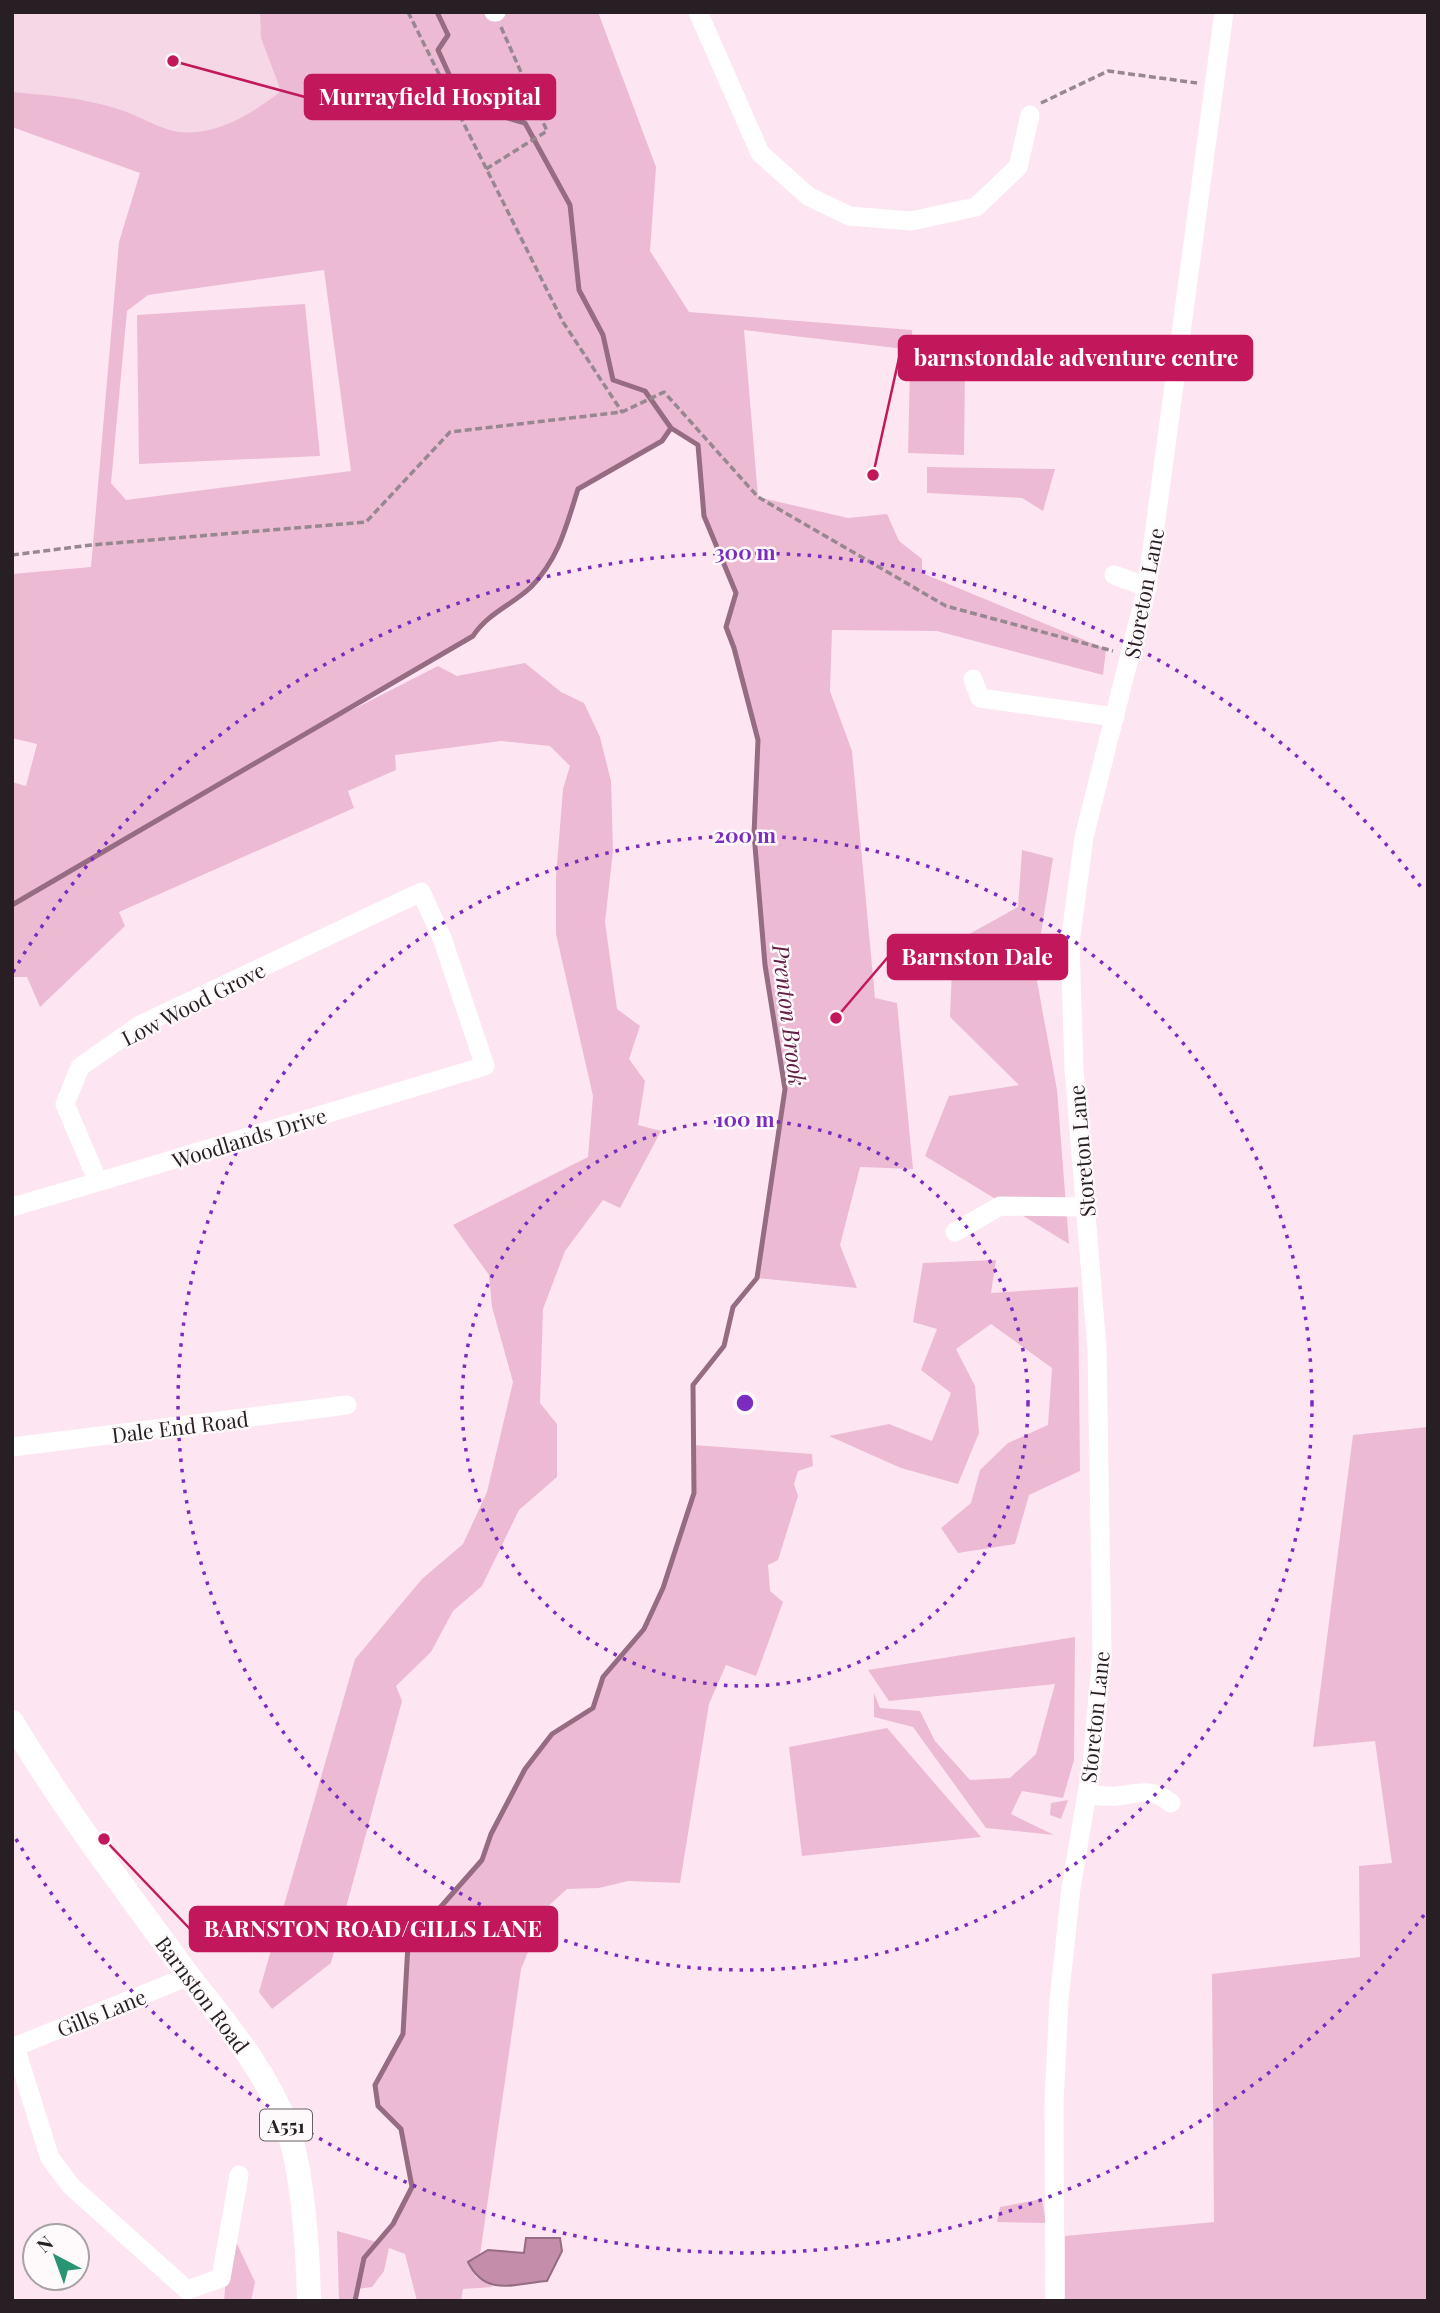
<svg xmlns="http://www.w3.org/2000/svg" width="1440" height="2313" font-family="'Playfair Display',serif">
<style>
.built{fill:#f6d7e5}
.green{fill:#ecbbd3;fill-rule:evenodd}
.water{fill:#c48da9;stroke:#956c81;stroke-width:2}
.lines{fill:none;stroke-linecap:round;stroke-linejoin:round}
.stream{stroke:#956c81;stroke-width:5}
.path{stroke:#97878f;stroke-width:3.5;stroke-dasharray:7 3.5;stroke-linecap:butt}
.minor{stroke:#fff;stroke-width:19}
.major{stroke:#fff;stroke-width:24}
.ring{fill:none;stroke:#7b2cbf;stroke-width:3.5;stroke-dasharray:3.5 7}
.labels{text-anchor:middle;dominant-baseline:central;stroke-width:5;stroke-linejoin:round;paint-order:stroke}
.shield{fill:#fef9fb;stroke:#686064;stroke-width:2}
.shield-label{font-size:19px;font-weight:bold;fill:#271f23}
.street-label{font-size:21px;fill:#271f23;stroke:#fef9fb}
.water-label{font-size:23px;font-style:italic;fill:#622046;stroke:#fef9fb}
.centre{fill:#7b2cbf;stroke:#fef9fb;stroke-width:3.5}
.ring-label{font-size:21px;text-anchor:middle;font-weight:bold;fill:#7b2cbf;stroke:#fef9fb;stroke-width:5;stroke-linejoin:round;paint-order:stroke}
.leader{fill:none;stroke:#c2185b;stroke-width:2.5}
.callout-dot{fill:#c2185b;stroke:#fef9fb;stroke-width:2.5}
.callout{fill:#c2185b;stroke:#c2185b;stroke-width:2.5}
.callout-label{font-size:23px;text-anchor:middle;font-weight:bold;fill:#fff}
</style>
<rect width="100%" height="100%" fill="#fde6f1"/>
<!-- built -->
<path class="built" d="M 12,12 L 333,12 L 261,154 L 12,111 Z"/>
<!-- green -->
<g class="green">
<path d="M 260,12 L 598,12 L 656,167 L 650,251 L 689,312 L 912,330 L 913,350 L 744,330 L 758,497 L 848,518 L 887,514 L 899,541 L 922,559 L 922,573 L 1106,649 L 1103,675 L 937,631 L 832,630 L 830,691 L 852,751 L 875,998 L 897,1003 L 913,1169 L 860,1167 L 840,1245 L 857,1288 L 757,1278 L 785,1089 L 765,965 L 754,834 L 758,740 L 734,648 L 726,627 L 736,593 L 704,516 L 698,445 L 671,428 L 662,441 L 578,489 C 566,527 559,558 531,586 C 512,605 488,613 473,636 L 303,735 L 438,666 L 457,676 L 525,663 L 561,692 L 584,703 L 600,737 L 611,781 L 613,851 L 605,922 L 617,1009 L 640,1026 L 629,1059 L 645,1081 L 638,1125 L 661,1131 L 620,1208 L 603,1200 L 565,1251 L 543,1309 L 540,1403 L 557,1424 L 557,1477 L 519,1510 L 482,1586 L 453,1611 L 431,1652 L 396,1686 L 402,1701 L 331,1963 L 272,2009 L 259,1992 L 355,1659 L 422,1579 L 463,1544 L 487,1492 L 513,1382 L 492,1307 L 489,1275 L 453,1225 L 588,1157 L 593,1096 L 556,934 L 556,877 L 563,789 L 570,766 L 550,746 L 501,741 L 395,755 L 396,770 L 348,791 L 354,808 L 119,912 L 125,926 L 40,1007 L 27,977 L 12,977 L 12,782 L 26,786 L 37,744 L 12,738 L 12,574 L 91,567 L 119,242 L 140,173 L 12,127 L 12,92 C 48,95 84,98 118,109 C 138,115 159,129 179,132 C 217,136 253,113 281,91 L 261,38 ZM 324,270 L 351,471 L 126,500 L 111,483 L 127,311 L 148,295 Z"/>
<path d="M 305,304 L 320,456 L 139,464 L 137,315 Z"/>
<path d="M 910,370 L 965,371 L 964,455 L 908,453 Z"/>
<path d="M 927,467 L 1055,469 L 1043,511 L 1022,498 L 927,493 Z"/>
<path d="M 1022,850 L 1053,858 L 1035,970 L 1057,1090 L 1069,1244 L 925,1156 L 949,1096 L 1019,1085 L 950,1017 L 953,943 L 1018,907 Z"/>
<path d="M 996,1260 L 991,1293 L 1078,1287 L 1080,1471 L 1029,1495 L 1015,1544 L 958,1553 L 941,1528 L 971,1503 L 980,1470 L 1008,1443 L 1048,1425 L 1052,1368 L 991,1324 L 956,1349 L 975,1386 L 979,1433 L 958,1484 L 901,1468 L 829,1436 L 889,1424 L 932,1441 L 951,1393 L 921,1370 L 937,1329 L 913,1322 L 923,1263 Z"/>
<path d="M 1428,1427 L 1428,2301 L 1065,2301 L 1065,2236 L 1214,2222 L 1212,1974 L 1360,1957 L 1359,1866 L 1392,1863 L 1375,1741 L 1313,1747 L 1353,1435 Z"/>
<path d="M 694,1445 L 812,1454 L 813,1466 L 798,1471 L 794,1484 L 798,1496 L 778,1560 L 768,1565 L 770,1591 L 783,1602 L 756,1676 L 726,1665 L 709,1704 L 680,1883 L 628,1881 L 599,1888 L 567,1889 L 546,1908 L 521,1969 L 480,2255 L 469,2262 L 476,2277 L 493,2287 L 463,2289 L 461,2301 L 417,2301 L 405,2254 L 389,2248 L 384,2271 L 372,2287 L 357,2289 L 355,2301 L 339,2301 L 337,2231 L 377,2242 L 393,2224 L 412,2187 L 401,2129 L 378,2106 L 375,2085 L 403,2034 L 408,1944 L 482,1861 L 491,1834 L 525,1769 L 552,1734 L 593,1708 L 603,1677 L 645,1629 L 663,1587 L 694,1493 Z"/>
<path d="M 1075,1637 L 1074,1760 L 1063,1798 L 1022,1791 L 1011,1814 L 1054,1835 L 986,1828 L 913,1727 L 874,1717 L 874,1693 L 880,1708 L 920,1711 L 935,1741 L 970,1780 L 1010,1778 L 1036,1754 L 1055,1684 L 889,1701 L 868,1670 Z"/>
<path d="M 887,1728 L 981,1837 L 802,1856 L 789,1747 Z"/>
<path d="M 1068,1800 L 1061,1819 L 1050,1815 L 1051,1803 Z"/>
<path d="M 1042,2199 L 1046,2223 L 997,2222 L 1000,2207 Z"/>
<path d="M 230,2229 L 255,2282 L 251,2301 L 224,2301 Z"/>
</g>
<!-- water -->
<path class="water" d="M 526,2238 L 560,2238 L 562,2251 L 547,2281 C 514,2284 485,2297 468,2262 L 488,2250 L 524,2253 Z"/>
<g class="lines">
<!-- stream -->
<g class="stream">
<path d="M 12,905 L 473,636 C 488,613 512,605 531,587 C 559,558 566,527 578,489 L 662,441 L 671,428"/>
<path d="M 355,2301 L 364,2258 L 393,2224 L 412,2187 L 401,2129 L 378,2106 L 375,2085 L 403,2034 L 408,1944 L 482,1860 L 491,1834 L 525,1769 L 552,1734 L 593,1708 L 603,1677 L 644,1629 L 663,1588 L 694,1493 L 693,1385 L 724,1346 L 733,1307 L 757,1278 L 785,1089 L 765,965 L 754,834 L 758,740 L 734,648 L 726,627 L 736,593 L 704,516 L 698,445 L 671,428 L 645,391 L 613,380 L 603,335 L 579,290 L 570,205 L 525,123 L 463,105 L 438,50 L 448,35 L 437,12"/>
</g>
<!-- path -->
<g class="path">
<path d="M 408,12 L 563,322 L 622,412"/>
<path d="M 1041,103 L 1108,71 L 1197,83"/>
<path d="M 486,169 L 547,131 L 501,27"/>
<path d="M 12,555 L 91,545 L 366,522 L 450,432 L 622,412 L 664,392 L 758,497 L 946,606 L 1113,651"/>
</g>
<!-- minor -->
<g class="minor">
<path d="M 494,12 L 496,12"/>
<path d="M 698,12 L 760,153 L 808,196 L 849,216 L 911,221 L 976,207 L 1018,167 L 1030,115"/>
<path d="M 1114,575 L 1147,587"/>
<path d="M 973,679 L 980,698 L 1115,717"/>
<path d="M 12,1207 L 98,1182 L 485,1066 L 442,938 L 421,892 L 140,1025 L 80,1067 L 65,1104 L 98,1182"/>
<path d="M 955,1232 L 1000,1206 L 1086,1207"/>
<path d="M 12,1447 L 347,1405"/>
<path d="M 1087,1794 C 1096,1795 1106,1797 1116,1796 C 1138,1794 1152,1787 1171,1803"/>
<path d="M 15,2047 L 50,2158 L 71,2186 L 187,2290 L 221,2278 L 239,2175"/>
<path d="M 12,2048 L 189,1976"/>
<path d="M 1055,2301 L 1054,2104 L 1059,2000 L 1071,1888 L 1092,1764 L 1102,1653 L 1097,1349 L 1074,1069 L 1070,943 L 1084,837 L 1147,587 L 1224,12"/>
</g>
<!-- major -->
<path class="major" d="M 12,1722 C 63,1807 123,1887 182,1967 C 220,2018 264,2065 287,2127 C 303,2170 308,2253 309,2301"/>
</g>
<!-- distance rings -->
<g class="ring">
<circle cx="745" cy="1403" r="283"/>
<circle cx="745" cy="1403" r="567"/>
<path d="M1424 1915A850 850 0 0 1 13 1834M13 972A850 850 0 0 1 1424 891"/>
</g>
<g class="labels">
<!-- shield labels -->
<rect class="shield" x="260" y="2109.5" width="52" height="31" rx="5"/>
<g class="shield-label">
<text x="286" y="2125">A551</text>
</g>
<!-- street labels -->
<g class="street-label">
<text transform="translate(1143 593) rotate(-79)">Storeton Lane</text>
<text transform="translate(193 1003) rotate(-27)">Low Wood Grove</text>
<text transform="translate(249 1137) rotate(-17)">Woodlands Drive</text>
<text transform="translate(1081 1151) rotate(-95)">Storeton Lane</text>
<text transform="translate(180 1426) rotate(-7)">Dale End Road</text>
<text transform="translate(1094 1717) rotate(-84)">Storeton Lane</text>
<text transform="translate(203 1994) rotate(53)">Barnston Road</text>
<text transform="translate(101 2012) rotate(-22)">Gills Lane</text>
</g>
<!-- water labels -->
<g class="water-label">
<text transform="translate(790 1015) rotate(83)">Prenton Brook</text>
</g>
</g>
<circle cx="745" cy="1403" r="10" class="centre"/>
<g class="ring-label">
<text x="745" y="560">300 m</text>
<text x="745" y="843">200 m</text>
<text x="745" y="1127">100 m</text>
</g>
<!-- callouts -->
<path class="leader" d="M173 61L305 97M873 475L899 358M836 1018L888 957M104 1839L190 1929"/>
<g class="callout-dot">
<circle cx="173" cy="61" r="7"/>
<circle cx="873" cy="475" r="7"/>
<circle cx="836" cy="1018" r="7"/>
<circle cx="104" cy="1839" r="7"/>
</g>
<g class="callout">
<rect x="305" y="75" width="250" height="44" rx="7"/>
<rect x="899" y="336" width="353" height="44" rx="7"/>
<rect x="888" y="935" width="179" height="44" rx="7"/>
<rect x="190" y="1907" width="367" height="44" rx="7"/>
</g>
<g class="callout-label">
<text x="430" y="105">Murrayfield Hospital</text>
<text x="1076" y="366">barnstondale adventure centre</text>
<text x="977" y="965">Barnston Dale</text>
<text x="373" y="1937">BARNSTON ROAD/GILLS LANE</text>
</g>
<!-- border -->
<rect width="1440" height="2313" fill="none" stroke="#271f23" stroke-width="28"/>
<!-- north arrow -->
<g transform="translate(56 2257) rotate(319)"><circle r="33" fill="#fef9fb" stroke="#a8a2a5" stroke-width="2"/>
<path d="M0-5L12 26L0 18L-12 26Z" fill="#299473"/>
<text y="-10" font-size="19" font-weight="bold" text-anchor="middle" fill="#271f23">N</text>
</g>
</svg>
